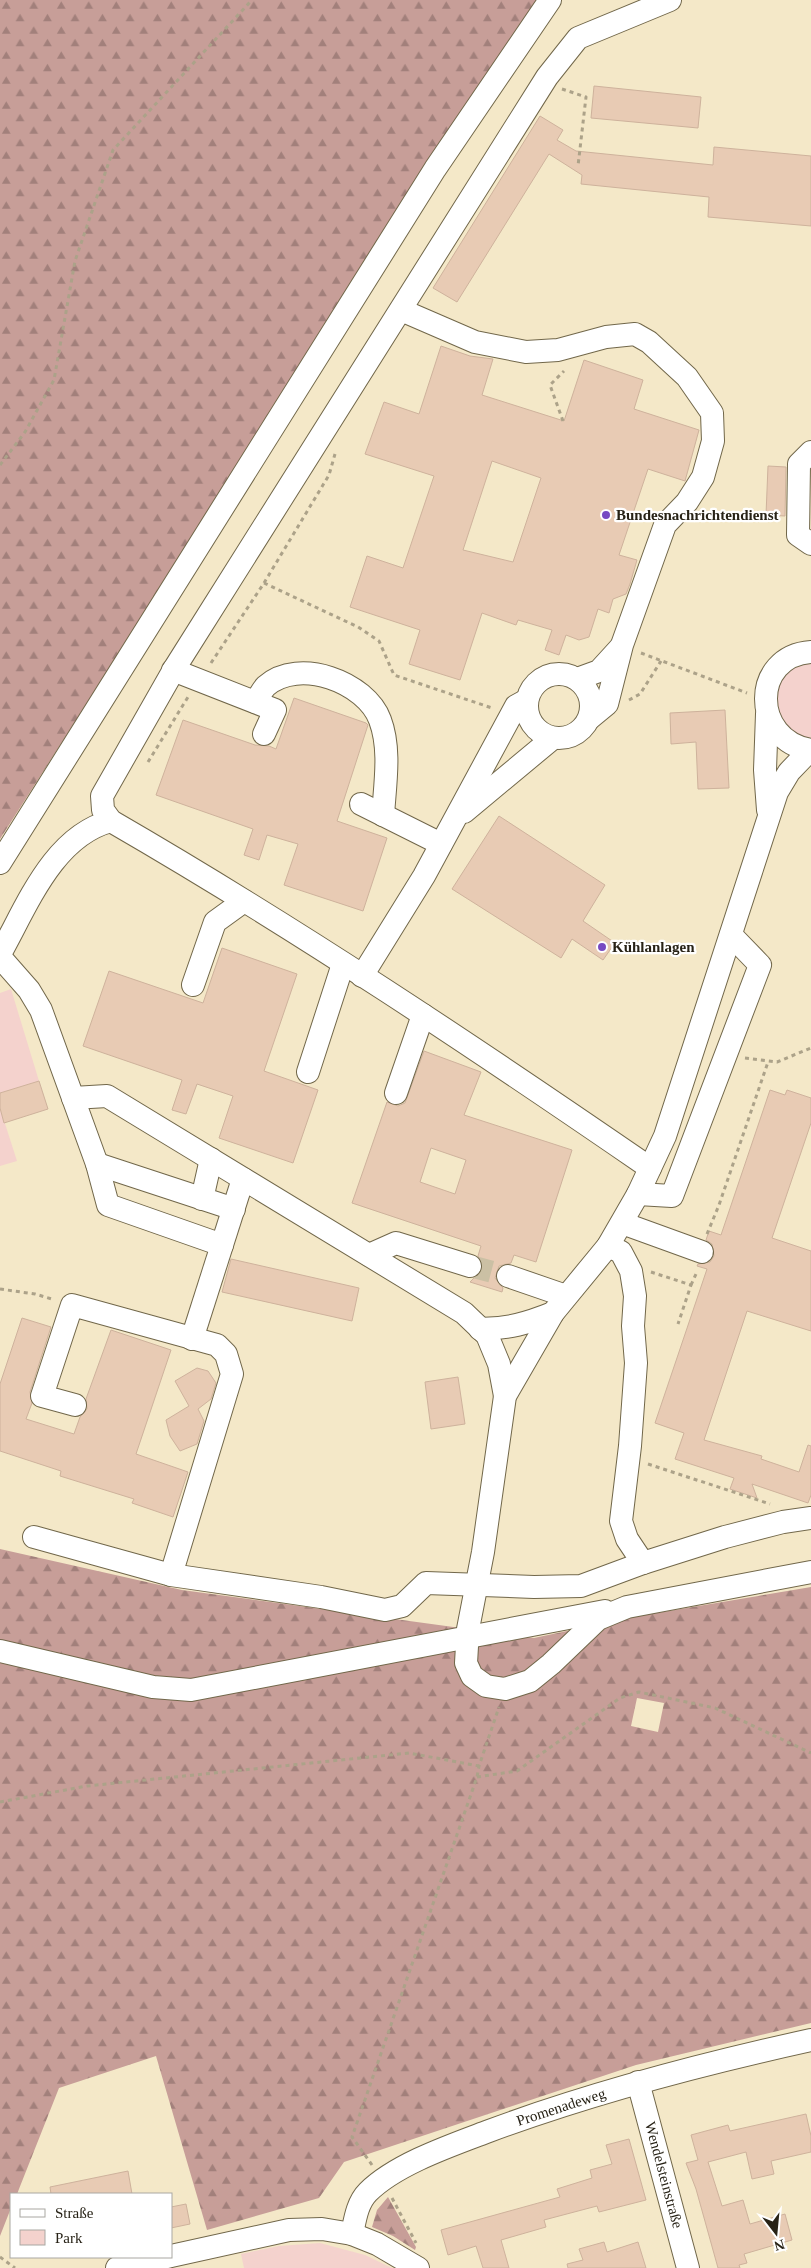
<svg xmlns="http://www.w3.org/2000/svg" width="811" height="2268" font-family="Georgia,serif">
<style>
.green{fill:#f4d2cd}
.forest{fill:url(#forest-firs);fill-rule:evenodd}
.building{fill:#e8cbb4;stroke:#ceb29c;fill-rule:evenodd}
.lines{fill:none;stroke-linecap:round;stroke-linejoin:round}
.minor-tunnel{stroke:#cbc0a4;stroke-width:22;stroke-dasharray:22 11;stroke-linecap:butt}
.minor-casing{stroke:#71674a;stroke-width:24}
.path{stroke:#aca289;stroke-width:3;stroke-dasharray:4 4;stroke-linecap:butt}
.minor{stroke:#fff;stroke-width:22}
.poi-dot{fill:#7749c2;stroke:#fff;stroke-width:2}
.labels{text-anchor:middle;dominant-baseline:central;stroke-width:4.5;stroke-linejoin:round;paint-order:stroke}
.poi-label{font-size:15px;font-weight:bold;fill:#272216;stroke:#fff;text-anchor:start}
.street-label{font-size:15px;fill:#272216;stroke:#fff}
</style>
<defs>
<pattern id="forest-firs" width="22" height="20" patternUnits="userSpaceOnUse" patternTransform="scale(1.25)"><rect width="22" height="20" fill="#c79e98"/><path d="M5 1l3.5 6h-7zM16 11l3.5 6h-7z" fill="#a2807b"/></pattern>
</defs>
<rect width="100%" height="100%" fill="#f4e8c8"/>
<!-- green -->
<g class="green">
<path d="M 811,662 L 811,739 L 798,737 L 780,721 L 776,690 L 789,670 Z"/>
<path d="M 11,989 L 39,1081 L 0,1093 L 0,993 Z"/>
<path d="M 0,1108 L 17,1161 L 0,1166 Z"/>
<path d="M 320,2243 L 365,2255 L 392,2268 L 244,2268 L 241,2254 L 279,2246 Z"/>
</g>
<!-- forest -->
<g class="forest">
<path d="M 0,0 L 537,0 L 0,839 Z"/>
<path d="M 0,1549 L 182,1590 L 534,1638 L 633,1617 L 811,1587 L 811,2023 L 636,2065 L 344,2162 L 319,2198 L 207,2230 L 156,2056 L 59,2088 L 17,2194 L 11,2194 L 11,2208 L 0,2236 ZM 637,1698 L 664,1703 L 658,1732 L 631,1726 Z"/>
<path d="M 388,2197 L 416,2247 L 415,2250 L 393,2236 L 372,2227 L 377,2210 Z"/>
</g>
<!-- building -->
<g class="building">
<path d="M 594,86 L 701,97 L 698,128 L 591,118 Z"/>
<path d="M 540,116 L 563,130 L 557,140 L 576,151 L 713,165 L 714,147 L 811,156 L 811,226 L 708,217 L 709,197 L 581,184 L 582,175 L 549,154 L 457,302 L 433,288 Z"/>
<path d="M 441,346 L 470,356 L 493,359 L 482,395 L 564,421 L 584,360 L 643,380 L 634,409 L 699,430 L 685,481 L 648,469 L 619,555 L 637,560 L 630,584 L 626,594 L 613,599 L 609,613 L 598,609 L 589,637 L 579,640 L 566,635 L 559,655 L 545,650 L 552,630 L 518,620 L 516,625 L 482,613 L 460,680 L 409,664 L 420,630 L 350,607 L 367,556 L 403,568 L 434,476 L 365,454 L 384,402 L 419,414 ZM 492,461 L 541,478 L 513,562 L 463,550 Z"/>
<path d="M 768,466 L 786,467 L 785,516 L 766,515 Z"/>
<path d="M 294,698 L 366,723 L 368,725 L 337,821 L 387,838 L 363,911 L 284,885 L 298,844 L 267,835 L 259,860 L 244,855 L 253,829 L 156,795 L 183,720 L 255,745 L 269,746 L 276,749 Z"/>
<path d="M 725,710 L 729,788 L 698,789 L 696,742 L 671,744 L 670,713 Z"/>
<path d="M 499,816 L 605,885 L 583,921 L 615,943 L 603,960 L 572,939 L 561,958 L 452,889 Z"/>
<path d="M 222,948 L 297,974 L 264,1071 L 318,1090 L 293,1163 L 219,1138 L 233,1096 L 197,1084 L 186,1114 L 172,1110 L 182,1080 L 83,1046 L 109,971 L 203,1003 Z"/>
<path d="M 424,1051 L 481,1072 L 464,1115 L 572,1150 L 536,1262 L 514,1255 L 511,1263 L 499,1266 L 495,1278 L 503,1288 L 502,1292 L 470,1282 L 482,1270 L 483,1263 L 478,1256 L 481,1246 L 352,1203 L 387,1102 L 398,1106 L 405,1103 ZM 431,1148 L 466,1160 L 455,1194 L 420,1182 Z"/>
<path d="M 39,1081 L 48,1109 L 4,1123 L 0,1108 L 0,1093 Z"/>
<path d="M 770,1090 L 785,1095 L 787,1090 L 811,1098 L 811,1123 L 772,1238 L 811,1251 L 811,1331 L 747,1311 L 704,1440 L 762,1456 L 761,1459 L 799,1472 L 808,1445 L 811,1446 L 811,1495 L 808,1503 L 752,1484 L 757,1498 L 730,1489 L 734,1478 L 675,1459 L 684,1433 L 655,1423 L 707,1269 L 697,1266 L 698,1264 L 710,1262 L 714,1256 L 712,1244 L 706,1240 L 709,1231 L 721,1235 Z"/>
<path d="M 231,1259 L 359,1288 L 352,1321 L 222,1292 Z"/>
<path d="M 22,1318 L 51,1327 L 30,1392 L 32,1403 L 26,1419 L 74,1434 L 80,1417 L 87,1409 L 86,1399 L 111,1330 L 171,1350 L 136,1454 L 188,1472 L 173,1517 L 132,1503 L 134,1499 L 60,1476 L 61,1471 L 0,1451 L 0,1384 Z"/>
<path d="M 197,1368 L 208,1371 L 216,1383 L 211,1399 L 198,1409 L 204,1421 L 197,1444 L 180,1451 L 170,1436 L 166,1420 L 189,1406 L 175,1381 Z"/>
<path d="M 458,1377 L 465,1424 L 431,1429 L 425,1382 Z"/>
<path d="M 806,2114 L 811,2136 L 811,2152 L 771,2161 L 774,2174 L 752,2179 L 746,2152 L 708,2162 L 722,2206 L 743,2200 L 750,2224 L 785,2214 L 792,2240 L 744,2254 L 747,2263 L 739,2265 L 740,2268 L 718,2268 L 696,2189 L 686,2163 L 698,2160 L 691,2135 L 728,2125 L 730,2131 Z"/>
<path d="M 629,2139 L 646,2200 L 599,2212 L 597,2206 L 544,2220 L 546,2227 L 501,2240 L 509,2268 L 483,2268 L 476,2246 L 448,2255 L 441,2230 L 560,2197 L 557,2189 L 592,2178 L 590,2170 L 612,2164 L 606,2145 Z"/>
<path d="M 128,2171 L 132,2194 L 51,2194 L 50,2187 Z"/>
<path d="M 186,2204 L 190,2224 L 171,2228 L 171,2207 Z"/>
<path d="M 604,2242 L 607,2252 L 638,2242 L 646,2268 L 568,2268 L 567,2264 L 583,2260 L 579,2249 Z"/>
</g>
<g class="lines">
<!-- minor-tunnel -->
<path class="minor-tunnel" d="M 470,1266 L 508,1276"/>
<!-- minor casing -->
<g class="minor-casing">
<g id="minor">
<path d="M 401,310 L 475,342 L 526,352 L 558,350 L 606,337 L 635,334 L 649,342 L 687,377 L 712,413 L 713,441 L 703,477 L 687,502 L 665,525 L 622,645 L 607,704 L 590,718"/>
<path d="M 811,452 L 799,464 L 798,535 L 811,544"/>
<path d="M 811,652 C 751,656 751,740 811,750"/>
<path d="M 173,670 L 275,710 L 264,734"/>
<circle cx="559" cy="706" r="32"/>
<path d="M 577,679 L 599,671 L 620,648"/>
<path d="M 255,702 C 259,697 262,690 266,686 C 299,657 366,682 380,720 C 391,749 385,784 383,815"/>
<path d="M 767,714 L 765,770 L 768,810"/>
<path d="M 810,750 L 789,772 L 777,792 L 665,1136 L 638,1194 L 608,1246 L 553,1313 L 505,1396 L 483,1552 L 468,1629 L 466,1663 L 472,1676 L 486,1686 L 505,1689 L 530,1681 L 551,1664 L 598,1619 L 627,1607 L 811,1572"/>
<path d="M 361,804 L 441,844"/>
<path d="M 464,812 L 553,738"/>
<path d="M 0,863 L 435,169 L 550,0"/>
<path d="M 0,954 C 27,906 53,836 111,821"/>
<path d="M 0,957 L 29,990 L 41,1010 L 97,1164 L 108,1205 L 222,1245"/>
<path d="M 362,976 L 424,876 L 516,706 L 527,700"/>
<path d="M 193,985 L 215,922 L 244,901"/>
<path d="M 308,1072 L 343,964"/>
<path d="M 396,1093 L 423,1015"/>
<path d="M 73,1098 L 107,1096 L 464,1313 L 487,1335 L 499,1364 L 505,1396"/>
<path d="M 97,1164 L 234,1209"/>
<path d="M 650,1168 C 474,1047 296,928 111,821 L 103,810 L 102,796 L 176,666 L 547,77 L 578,38 L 670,0"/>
<path d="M 638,1194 L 672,1196 L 760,965 L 731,935"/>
<path d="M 202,1199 L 211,1159"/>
<path d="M 622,1223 L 702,1252"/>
<path d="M 608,1246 L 621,1252 L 631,1271 L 635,1296 L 633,1326 L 636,1363 L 630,1446 L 621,1521 L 627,1539 L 643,1563"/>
<path d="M 369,1255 L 396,1243 L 470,1266"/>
<path d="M 508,1276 L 566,1296"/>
<path d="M 480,1329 C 508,1329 528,1323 553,1313"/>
<path d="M 192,1339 L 243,1179"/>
<path d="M 75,1405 L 42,1396 L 72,1305 L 217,1345 L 226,1354 L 232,1374 L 171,1575 L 321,1597 L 385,1610 L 402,1606 L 426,1583 L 534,1587 L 581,1586 L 643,1563 L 725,1537 L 783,1522 L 811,1518"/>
<path d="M 34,1537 L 171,1575"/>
<path d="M 0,1651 L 153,1687 L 191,1690 L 605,1611"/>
<path d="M 638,2082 L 688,2268"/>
<path d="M 352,2234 C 355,2220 357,2203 368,2192 C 396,2164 452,2145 489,2131 C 594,2092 702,2064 811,2040"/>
<path d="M 171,2256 L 289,2230 L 322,2229 L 352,2234 L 377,2244 L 418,2268"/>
<path d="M 117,2268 L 167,2257"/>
</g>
</g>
<!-- path -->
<g class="path">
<path d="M 562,89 L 586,97 L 578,166"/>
<path d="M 563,421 L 550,385 L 564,371"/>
<path d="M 0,465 L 25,432 L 54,380 L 75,261 L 113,150 L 252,0"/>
<path d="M 264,583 L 358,627 L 379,641 L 394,675 L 492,708"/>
<path d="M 641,653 L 747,693"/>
<path d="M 211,663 L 264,583 L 329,475 L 335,454"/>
<path d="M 629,700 L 640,694 L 661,661"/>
<path d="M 148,762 L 188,697"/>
<path d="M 745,1058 L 777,1062 L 811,1048"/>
<path d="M 707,1234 L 719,1205 L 768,1062"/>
<path d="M 651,1272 L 691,1285 L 678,1324"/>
<path d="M 691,1285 L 696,1274"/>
<path d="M 0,1289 L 35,1294 L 52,1299"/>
<path d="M 648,1464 L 770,1504"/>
<path d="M 477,1777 L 517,1771 L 620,1698 L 639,1692 L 715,1708 L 811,1753"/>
<path d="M 0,1802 L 87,1786 L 409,1753 L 479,1766"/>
<path d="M 372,2165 L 352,2137 L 477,1777 L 479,1766 L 499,1707"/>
<path d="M 392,2198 L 416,2243"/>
<path d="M 0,2257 L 15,2268"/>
</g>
<!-- minor -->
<use href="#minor" class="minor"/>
</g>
<!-- markers -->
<g class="poi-dot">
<circle cx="606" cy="515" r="5"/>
<circle cx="602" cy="947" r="5"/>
</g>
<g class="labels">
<!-- poi labels -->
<g class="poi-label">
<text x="616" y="515">Bundesnachrichtendienst</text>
<text x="612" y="947">Kühlanlagen</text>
</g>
<!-- street labels -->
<g class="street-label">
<text transform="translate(561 2107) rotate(-18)">Promenadeweg</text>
<text transform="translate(664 2175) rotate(75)">Wendelsteinstraße</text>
</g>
</g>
<!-- legend -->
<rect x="10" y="2193" width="162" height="65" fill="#ffffff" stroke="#a9a7a2"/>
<rect x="20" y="2209" width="25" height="8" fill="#ffffff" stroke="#a9a7a2"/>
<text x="55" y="2218" font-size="15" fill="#272216">Straße</text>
<rect x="20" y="2230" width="25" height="15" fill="#f4d2cd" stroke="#a9a7a2"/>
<text x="55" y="2243" font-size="15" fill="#272216">Park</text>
<!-- north arrow -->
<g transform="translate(776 2233) rotate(164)" stroke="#ffffff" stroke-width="4" paint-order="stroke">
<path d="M0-4L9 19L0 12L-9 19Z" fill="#272216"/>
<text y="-8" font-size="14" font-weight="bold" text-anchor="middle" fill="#272216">N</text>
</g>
</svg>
